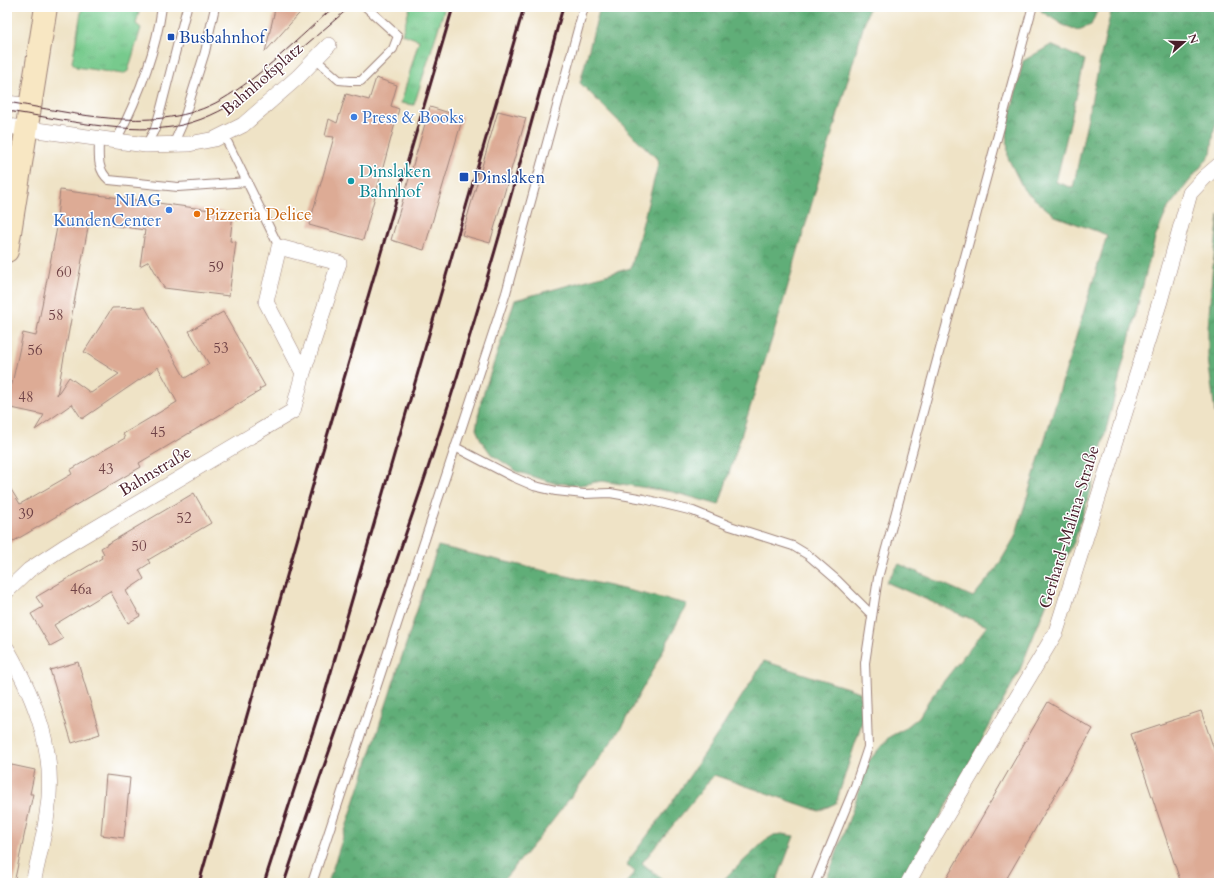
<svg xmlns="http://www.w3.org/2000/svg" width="1226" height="890" font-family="Cardo,serif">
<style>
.grass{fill:url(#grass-tufts);stroke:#60745c}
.forest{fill:url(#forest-crowns);stroke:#566652}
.building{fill:#ddab95}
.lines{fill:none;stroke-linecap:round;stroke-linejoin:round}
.service-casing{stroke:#9c8178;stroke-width:10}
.minor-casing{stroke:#9c8178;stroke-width:16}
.secondary-casing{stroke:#9c8178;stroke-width:24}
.service{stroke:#fff;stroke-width:8}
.minor{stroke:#fff;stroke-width:15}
.secondary{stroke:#f8e7c3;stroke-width:22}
.tram{stroke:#4a1f2b;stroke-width:1}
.rail{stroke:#4a1f2b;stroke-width:3}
.transit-dot{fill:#1a4fb4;stroke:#fff;stroke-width:1.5}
.shop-dot{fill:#3f7fe0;stroke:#fff;stroke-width:1.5}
.culture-dot{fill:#0f9aa8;stroke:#fff;stroke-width:1.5}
.food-dot{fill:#e8710a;stroke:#fff;stroke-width:1.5}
.labels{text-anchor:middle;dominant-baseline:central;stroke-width:3;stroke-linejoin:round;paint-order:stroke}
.number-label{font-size:15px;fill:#6f4246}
.transit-label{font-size:17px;fill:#164399;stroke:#fff;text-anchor:start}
.street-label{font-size:17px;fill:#4a1f2b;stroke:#fff}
.shop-label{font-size:17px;fill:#366cbe;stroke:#fff;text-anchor:start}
.culture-label{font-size:17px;fill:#0d838f;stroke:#fff;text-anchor:start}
.food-label{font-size:17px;fill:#c56008;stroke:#fff;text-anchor:start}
</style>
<defs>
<pattern id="grass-tufts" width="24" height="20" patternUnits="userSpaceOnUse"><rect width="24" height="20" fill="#77ca8d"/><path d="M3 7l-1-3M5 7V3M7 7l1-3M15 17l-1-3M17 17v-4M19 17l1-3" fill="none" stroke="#68ad7a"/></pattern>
<pattern id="forest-crowns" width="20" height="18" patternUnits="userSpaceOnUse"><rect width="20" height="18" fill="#61ae78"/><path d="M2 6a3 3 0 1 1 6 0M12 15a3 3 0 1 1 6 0" fill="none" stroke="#528d63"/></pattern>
</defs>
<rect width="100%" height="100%" fill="#fff"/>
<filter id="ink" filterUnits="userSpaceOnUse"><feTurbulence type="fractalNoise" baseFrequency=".025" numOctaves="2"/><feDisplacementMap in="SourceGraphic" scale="8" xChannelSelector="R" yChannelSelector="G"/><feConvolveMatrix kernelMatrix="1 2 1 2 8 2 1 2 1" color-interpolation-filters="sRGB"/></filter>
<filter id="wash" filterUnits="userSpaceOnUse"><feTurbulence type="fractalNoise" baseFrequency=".012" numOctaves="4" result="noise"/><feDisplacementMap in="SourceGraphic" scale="16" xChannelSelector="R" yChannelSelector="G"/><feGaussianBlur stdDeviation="0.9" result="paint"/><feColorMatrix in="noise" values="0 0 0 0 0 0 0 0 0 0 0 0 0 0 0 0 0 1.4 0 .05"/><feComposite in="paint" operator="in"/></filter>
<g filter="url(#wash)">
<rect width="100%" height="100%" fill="#efe3c6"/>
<!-- grass -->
<g class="grass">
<path d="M 82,7 L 140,7 L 136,24 L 141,28 L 128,71 L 123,74 L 76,67 L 72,62 L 73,57 Z"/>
<path d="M 410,7 L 445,7 L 414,105 L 401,103 L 419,40 L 402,34 Z"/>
</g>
<!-- forest -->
<g class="forest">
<path d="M 600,7 L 869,7 L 777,323 L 719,505 L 673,492 L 602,481 L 580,485 L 554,483 L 518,472 L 491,454 L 481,440 L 476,429 L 481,401 L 515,300 L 631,268 L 659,161 L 580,83 Z"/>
<path d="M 1042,7 L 1099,7 L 1091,25 L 1078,30 L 1063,25 L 1041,11 Z"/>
<path d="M 1112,7 L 1219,7 L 1219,113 L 1214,131 L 1211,154 L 1168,208 L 1155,238 L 1091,489 L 1074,542 L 1061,568 L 1019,672 L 904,883 L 825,883 L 833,863 L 856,800 L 867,763 L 889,737 L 904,729 L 919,717 L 929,700 L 987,626 L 886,582 L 899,564 L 973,597 L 996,569 L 1015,537 L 1107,235 L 1055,216 L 1024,190 L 1008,158 L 1007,130 L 1023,61 L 1051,45 L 1085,60 L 1056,182 L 1073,188 L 1101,55 Z"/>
<path d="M 1219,215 L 1219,404 L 1215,413 L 1208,358 L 1208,329 L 1212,274 Z"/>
<path d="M 438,546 L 687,604 L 657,662 L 621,728 L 586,777 L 544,832 L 501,883 L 328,883 Z"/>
<path d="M 764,661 L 860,692 L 862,722 L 836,803 L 819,811 L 714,775 L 642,863 L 667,883 L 626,883 L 635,872 L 626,864 L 668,808 L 723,726 Z"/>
<path d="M 782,834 L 794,836 L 776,883 L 720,883 L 766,840 L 774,835 Z"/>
</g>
<g id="blocks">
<!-- building -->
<g class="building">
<path d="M 275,7 L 305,7 L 265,52 L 274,14 Z"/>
<path d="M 376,78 L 397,85 L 391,106 L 399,109 L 363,240 L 309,225 L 334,137 L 325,136 L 329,119 L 337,123 L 346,94 L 369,100 Z"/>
<path d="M 430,107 L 463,117 L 424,250 L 391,240 Z"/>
<path d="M 498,111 L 526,118 L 490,243 L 462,235 Z"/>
<path d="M 60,190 L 233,213 L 230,241 L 236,242 L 229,296 L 164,288 L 149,261 L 140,266 L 145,230 L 89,222 L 57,395 L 69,377 L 91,393 L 119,374 L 84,352 L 112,308 L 145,307 L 185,378 L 209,364 L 189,331 L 223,312 L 265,386 L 259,389 L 260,391 L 139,463 L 141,467 L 7,545 L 7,483 L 20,504 L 72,474 L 70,470 L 125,438 L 123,434 L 177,402 L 158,367 L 82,419 L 72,404 L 35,430 L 44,415 L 7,407 L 23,333 L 36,336 L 59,217 L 57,217 Z"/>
<path d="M 194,493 L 211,523 L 148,560 L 150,563 L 139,570 L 144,579 L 126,591 L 140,616 L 128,623 L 110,591 L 54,625 L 63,639 L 50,646 L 31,614 L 43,607 L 36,597 L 102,558 L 101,556 L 104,554 L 101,548 Z"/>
<path d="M 78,662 L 100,734 L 72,743 L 50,670 Z"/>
<path d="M 1048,702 L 1093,729 L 1004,883 L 944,883 Z"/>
<path d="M 1201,711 L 1219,764 L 1219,883 L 1181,883 L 1131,734 Z"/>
<path d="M 7,764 L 35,770 L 30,794 L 33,794 L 14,883 L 7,883 Z"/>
<path d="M 106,775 L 130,778 L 124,838 L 101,835 Z"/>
</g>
</g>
</g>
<g filter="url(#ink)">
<use href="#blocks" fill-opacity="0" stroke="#9c8178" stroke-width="1"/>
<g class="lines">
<!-- service casing -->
<g class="service-casing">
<g id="service">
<path d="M 315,59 L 339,80 L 350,81 L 361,81 L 393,49 L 398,36 L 366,7"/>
<path d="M 224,135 L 279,247"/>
<path d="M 99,138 C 99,154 96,169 109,180 L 178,187 L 248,182"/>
<path d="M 116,141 C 137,100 156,52 162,7"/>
<path d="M 146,145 L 155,129 L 160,112 L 187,7"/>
<path d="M 173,145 L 182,125 L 205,52 L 215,7"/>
<path d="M 455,447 L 513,477 L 534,486 L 556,491 L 584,494 L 610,493 L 644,499 L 693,511 L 730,526 L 793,546 L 808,555 L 837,580 L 872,615"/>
<path d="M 312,883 L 506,293 L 584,7"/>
<path d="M 815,883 L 855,786 L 868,747 L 865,663 L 878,578 L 1032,9"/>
</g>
</g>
<!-- minor casing -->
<g class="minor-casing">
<g id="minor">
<path d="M 7,103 L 30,106"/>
<path d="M 7,126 L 146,145 L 189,144 L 215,139 L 243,125 L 298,77 L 329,45"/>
<path d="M 7,591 L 29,570 L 64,547 L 293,411 L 303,373 L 266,302 L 279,247 L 339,263 L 303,373"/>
<path d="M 7,649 C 36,700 57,754 47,814 C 44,837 38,860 33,883"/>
<path d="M 908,883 L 923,855 L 1056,632 L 1160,301 L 1190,193 L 1205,177 L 1219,165"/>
</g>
</g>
<!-- secondary casing -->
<g class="secondary-casing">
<path id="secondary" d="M 7,251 L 46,7"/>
</g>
<!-- service -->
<use href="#service" class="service"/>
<!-- minor -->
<use href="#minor" class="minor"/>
<!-- secondary -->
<use href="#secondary" class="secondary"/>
<!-- tram -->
<g class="tram">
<path d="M 7,102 C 75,113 158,136 221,100 C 261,77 299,37 334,7"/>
<path d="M 7,111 C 58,118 132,137 182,125 C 208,119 231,106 252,91 L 350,7"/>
</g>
<!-- rail -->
<g class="rail">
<path d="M 199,883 L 323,450 L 453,7"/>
<path d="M 264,883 L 322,703 L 524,7"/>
<path d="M 284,883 C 330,744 382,607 428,468 C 478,316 521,162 563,7"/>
</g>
</g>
</g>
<!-- markers -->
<g class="transit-dot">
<rect x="167" y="33" width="8" height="8" rx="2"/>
<rect x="459" y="172" width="10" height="10" rx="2"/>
</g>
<g class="shop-dot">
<circle cx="354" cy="117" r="4"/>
<circle cx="169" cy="210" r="4"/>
</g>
<circle class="culture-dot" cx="351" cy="181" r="4"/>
<circle class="food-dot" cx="197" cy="214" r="4"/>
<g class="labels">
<!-- number labels -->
<g class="number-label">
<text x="216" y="267">59</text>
<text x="64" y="272">60</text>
<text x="56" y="315">58</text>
<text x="221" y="348">53</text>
<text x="35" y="350">56</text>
<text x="26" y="397">48</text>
<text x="158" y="432">45</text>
<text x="106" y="469">43</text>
<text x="26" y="514">39</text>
<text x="184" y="518">52</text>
<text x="139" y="546">50</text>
<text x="81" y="589">46a</text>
</g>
<!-- transit labels -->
<g class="transit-label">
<text x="179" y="37">Busbahnhof</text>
<text x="473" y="177">Dinslaken</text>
</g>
<!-- street labels -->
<g class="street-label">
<text transform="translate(262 79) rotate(-41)">Bahnhofsplatz</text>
<text transform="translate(155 471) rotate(-31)">Bahnstraße</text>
<text transform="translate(1069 527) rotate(-73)">Gerhard-Malina-Straße</text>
</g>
<!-- shop labels -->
<g class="shop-label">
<text x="362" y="117">Press &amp; Books</text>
<text x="161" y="200" text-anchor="end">NIAG<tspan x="161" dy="20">KundenCenter</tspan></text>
</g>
<!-- culture labels -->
<g class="culture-label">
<text x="359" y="171">Dinslaken<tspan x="359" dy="20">Bahnhof</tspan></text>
</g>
<!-- food labels -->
<g class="food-label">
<text x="205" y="214">Pizzeria Delice</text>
</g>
</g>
<!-- margin -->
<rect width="1226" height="890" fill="none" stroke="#fff" stroke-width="24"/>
<!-- north arrow -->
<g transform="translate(1184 42) rotate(70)" stroke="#ffffff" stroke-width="3" paint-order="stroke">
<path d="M0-3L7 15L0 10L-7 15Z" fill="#4a1f2b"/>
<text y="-6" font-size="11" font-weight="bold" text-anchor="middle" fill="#4a1f2b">N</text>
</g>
</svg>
